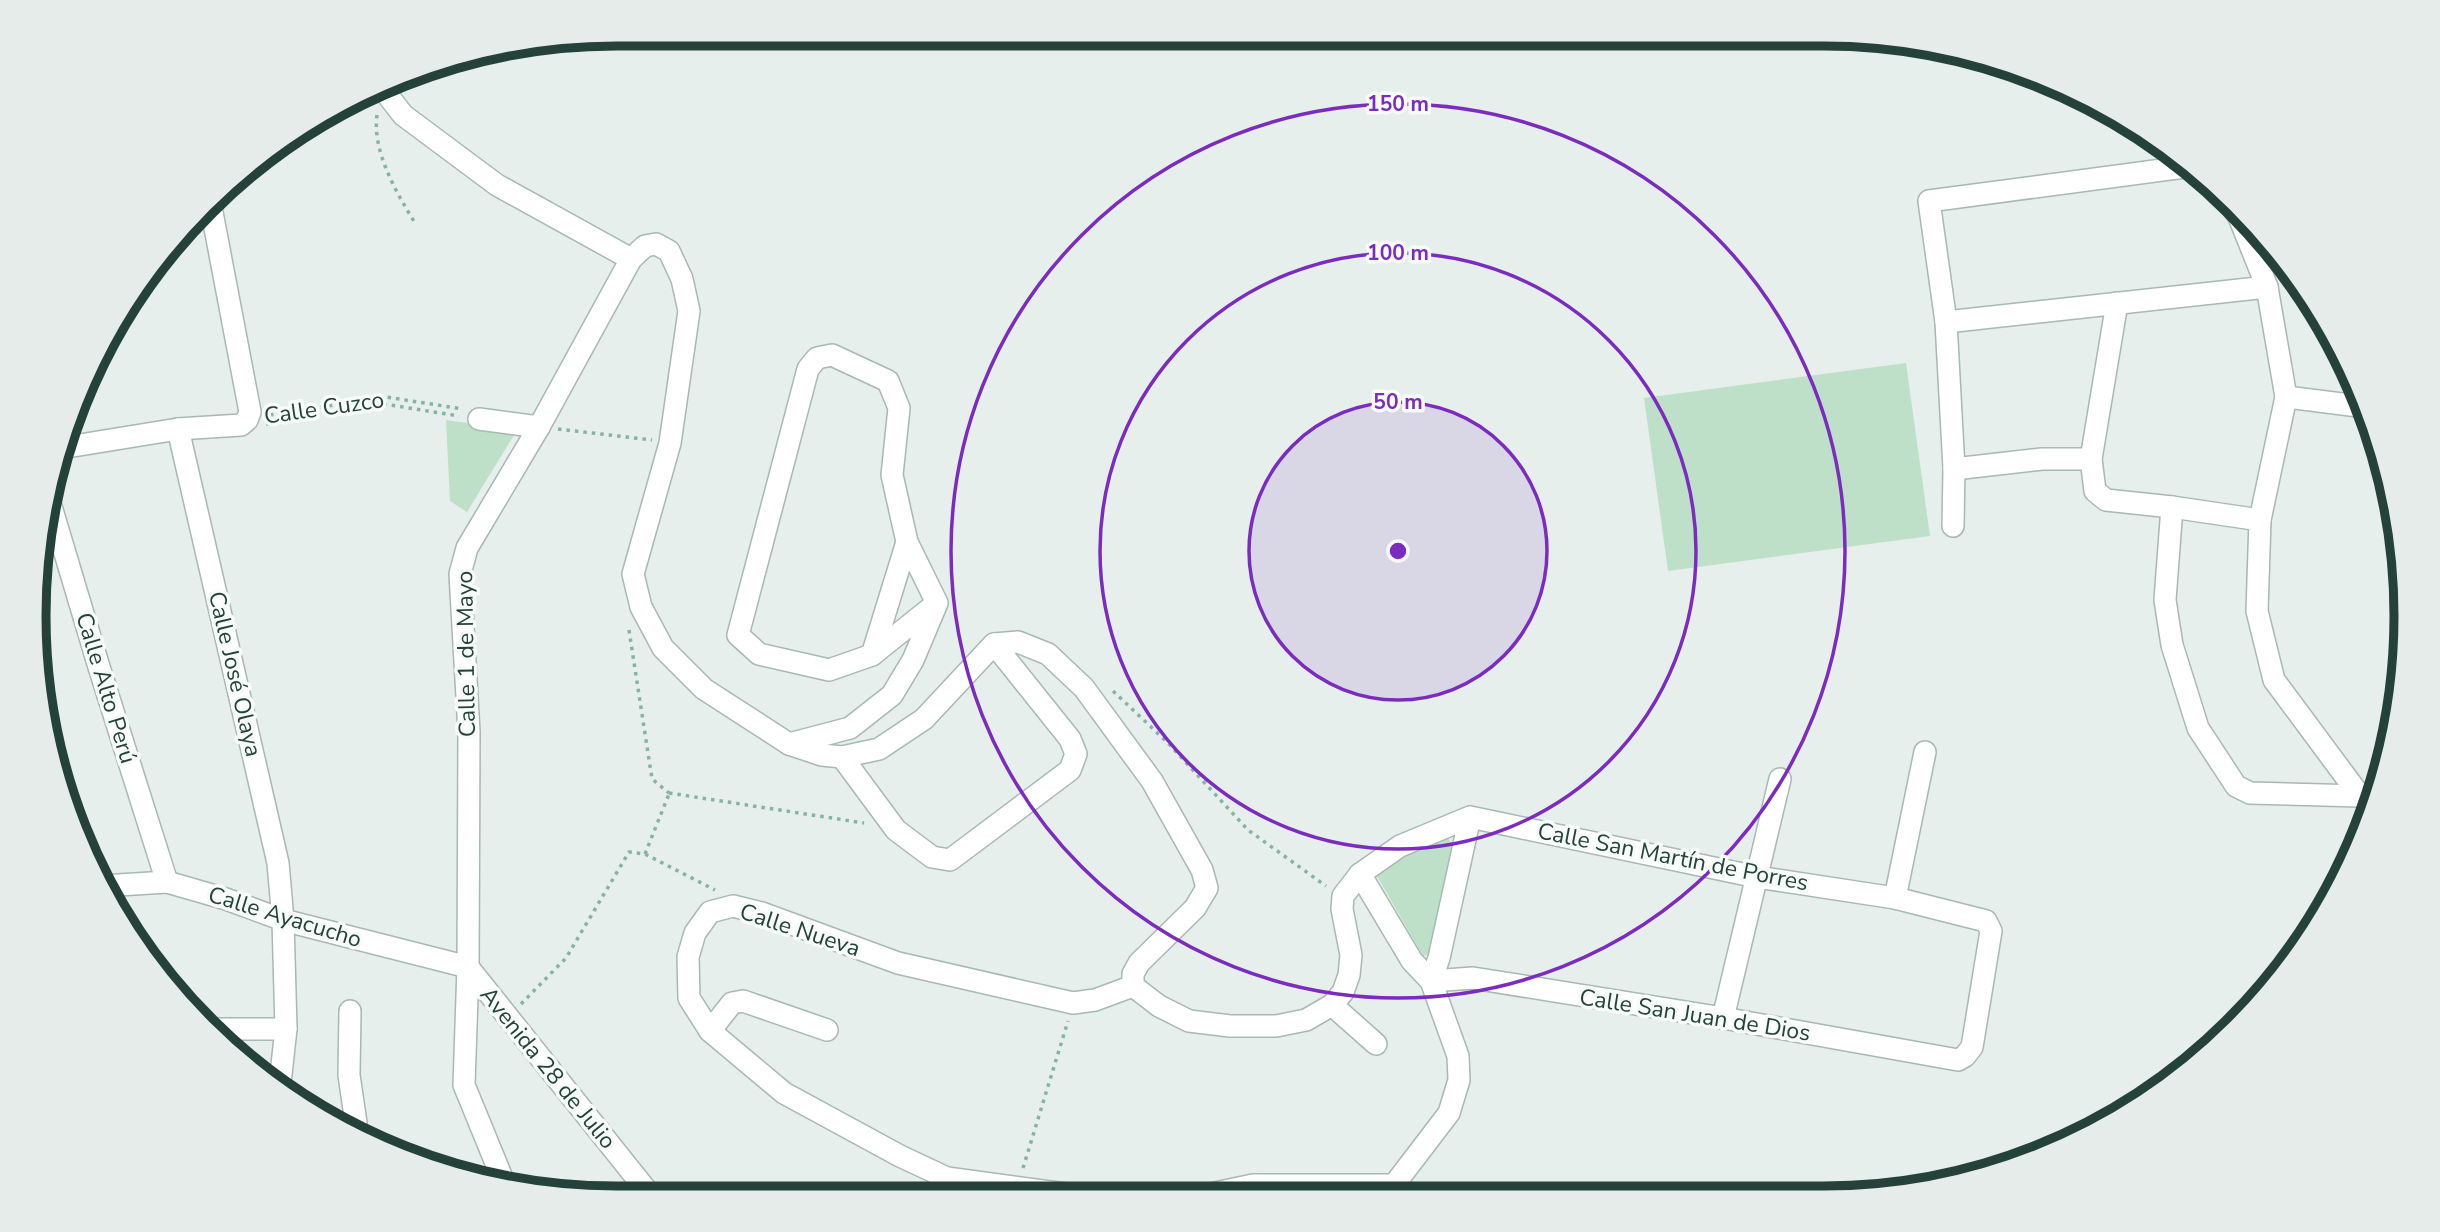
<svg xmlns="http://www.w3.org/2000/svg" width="2440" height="1232" font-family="'Nunito Sans',sans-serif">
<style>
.green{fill:#bfe0c8}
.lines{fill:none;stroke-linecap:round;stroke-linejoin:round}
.minor-casing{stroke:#a8b8b2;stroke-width:24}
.path{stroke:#86b3a5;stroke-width:3.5;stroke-dasharray:3.5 5;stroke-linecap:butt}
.minor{stroke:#fff;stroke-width:21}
.ring{fill:none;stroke:#7b2cbf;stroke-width:3.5}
.labels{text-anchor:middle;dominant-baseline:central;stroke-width:7;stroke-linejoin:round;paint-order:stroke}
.street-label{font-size:23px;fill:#24423a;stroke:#f7fbf9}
.rim{fill:none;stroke:#24423a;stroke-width:9}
.centre{fill:#7b2cbf;stroke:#f7fbf9;stroke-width:3.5}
.ring-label{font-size:21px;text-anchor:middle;font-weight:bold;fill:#7b2cbf;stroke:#f7fbf9;stroke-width:7;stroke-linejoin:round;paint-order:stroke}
</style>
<rect width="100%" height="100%" fill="#e6efeb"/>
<!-- green -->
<g class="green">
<path d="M 1906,363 L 1930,536 L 1668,571 L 1644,398 Z"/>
<path d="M 446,420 L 517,430 L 467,512 L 450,501 Z"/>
<path d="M 1447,837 L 1452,844 L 1430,954 L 1423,956 L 1377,876 L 1381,867 Z"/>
</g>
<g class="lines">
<!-- minor casing -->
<g class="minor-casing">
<g id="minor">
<path d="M 385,88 L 386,93 L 403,115 L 497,185 L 631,259"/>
<path d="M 2223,195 L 2239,217 L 2267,287 L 2286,397 L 2260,520 L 2257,611 L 2274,680 L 2360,796"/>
<path d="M 1946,322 L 2267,287"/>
<path d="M 2286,397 L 2366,407"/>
<path d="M 479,419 L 539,427"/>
<path d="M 178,429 L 278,863 L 283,920 L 286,1029 L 280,1083"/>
<path d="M 61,448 L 178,429 L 241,425 L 247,420 L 250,412 L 211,207"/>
<path d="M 2091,459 L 2117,303"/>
<path d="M 1954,469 L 2042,459 L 2091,459 L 2095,491 L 2106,500 L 2172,507 L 2260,520"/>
<path d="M 47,493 L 99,667 L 167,882"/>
<path d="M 2172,507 L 2165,600 L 2172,645 L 2198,728 L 2236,786 L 2250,793 L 2360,796 L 2374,802"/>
<path d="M 1953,526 L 1954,469 L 1946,322 L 1929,201 L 2192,166"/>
<path d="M 872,655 L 907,542"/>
<path d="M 789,744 L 850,728 L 892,695 L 913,660 L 937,603 L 907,542 L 892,475 L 899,408 L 888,381 L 832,355 L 817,358 L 808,369 L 738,635 L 759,654 L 829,670 L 872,655 L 937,603"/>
<path d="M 842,757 L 896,830 L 932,857 L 950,860 L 1070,770 L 1076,754 L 1070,739 L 994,644"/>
<path d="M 1360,874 L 1412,961 L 1431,981 L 1458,1056 L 1459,1080 L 1449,1113 L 1394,1185"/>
<path d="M 102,886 L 167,882 L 226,899 L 283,920 L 468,967"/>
<path d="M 1895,898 L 1925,752"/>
<path d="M 468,967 L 647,1191 L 658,1197"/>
<path d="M 1332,1005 L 1376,1044"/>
<path d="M 350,1011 L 349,1075 L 356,1123 L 354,1135"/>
<path d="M 1723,1018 L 1780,779"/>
<path d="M 205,1029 L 286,1029"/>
<path d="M 710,1031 L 732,1003 L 743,1001 L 827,1030"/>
<path d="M 505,1185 L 464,1085 L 468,967 L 469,732 L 460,574 L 467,548 L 539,427 L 631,259 L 645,246 L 656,244 L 669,251 L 682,279 L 689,311 L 670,443 L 633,574 L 641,607 L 663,648 L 704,689 L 789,744 L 822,755 L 842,757 L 879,749 L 924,719 L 994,644 L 1018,642 L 1048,654 L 1084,688 L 1152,781 L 1202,870 L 1207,888 L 1195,908 L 1139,963 L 1133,974 L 1133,986 L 1159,1006 L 1189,1021 L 1230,1026 L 1276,1026 L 1306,1020 L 1332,1005 L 1343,992 L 1349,975 L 1351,955 L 1342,909 L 1343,896 L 1360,874 L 1400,846 L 1470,817 L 1757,877 L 1895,898 L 1986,921 L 1991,931 L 1972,1047 L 1965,1056 L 1958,1060 L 1723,1018 L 1473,978 L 1431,981 L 1439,958 L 1470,817"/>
<path d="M 1081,1196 L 947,1178 L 900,1156 L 784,1093 L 710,1031 L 689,998 L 688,957 L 695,933 L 710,912 L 733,906 L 762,913 L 898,963 L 1073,1003 L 1095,1000 L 1133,986"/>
<path d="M 1201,1196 L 1253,1185 L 1394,1185 L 1409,1195"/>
</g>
</g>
<!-- path -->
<g class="path">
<path d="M 377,115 C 372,151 396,192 415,223"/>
<path d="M 270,415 L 386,397 L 463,409"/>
<path d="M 266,424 L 384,404 L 459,416"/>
<path d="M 558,429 L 652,440"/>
<path d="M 629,630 L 652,779 L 669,793"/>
<path d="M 1113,691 L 1168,743 L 1248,830 L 1326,886"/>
<path d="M 669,793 L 864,823"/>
<path d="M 645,854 L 669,794"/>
<path d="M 521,1004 L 566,958 L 629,852 L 645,854 L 715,890"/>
<path d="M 1023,1168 L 1068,1021"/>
</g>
<!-- minor -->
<use href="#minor" class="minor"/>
</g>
<!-- distance rings -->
<circle cx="1398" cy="551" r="149" fill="#7b2cbf" fill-opacity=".12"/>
<g class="ring">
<circle cx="1398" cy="551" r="149"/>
<circle cx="1398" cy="551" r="298"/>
<circle cx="1398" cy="551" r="447"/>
</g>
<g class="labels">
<!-- street labels -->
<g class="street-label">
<text transform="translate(324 408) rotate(-8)">Calle Cuzco</text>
<text transform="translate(466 654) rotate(-91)">Calle 1 de Mayo</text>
<text transform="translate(235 674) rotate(77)">Calle José Olaya</text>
<text transform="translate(106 688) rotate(73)">Calle Alto Perú</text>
<text transform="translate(1673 857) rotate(11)">Calle San Martín de Porres</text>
<text transform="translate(285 917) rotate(17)">Calle Ayacucho</text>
<text transform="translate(800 930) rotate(18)">Calle Nueva</text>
<text transform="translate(1695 1015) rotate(9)">Calle San Juan de Dios</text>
<text transform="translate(548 1068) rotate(51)">Avenida 28 de Julio</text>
</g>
</g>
<!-- crop -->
<path d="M0 0H2440V1232H0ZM616 46H1824A570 570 0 0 1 2394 616V616A570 570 0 0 1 1824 1186H616A570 570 0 0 1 46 616V616A570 570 0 0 1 616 46Z" fill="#e6ecea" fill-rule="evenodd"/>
<path class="rim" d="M616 46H1824A570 570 0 0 1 2394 616V616A570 570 0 0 1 1824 1186H616A570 570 0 0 1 46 616V616A570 570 0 0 1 616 46Z"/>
<circle cx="1398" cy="551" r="10" class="centre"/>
<g class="ring-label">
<text x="1398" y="111">150 m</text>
<text x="1398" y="260">100 m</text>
<text x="1398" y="409">50 m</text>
</g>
</svg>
